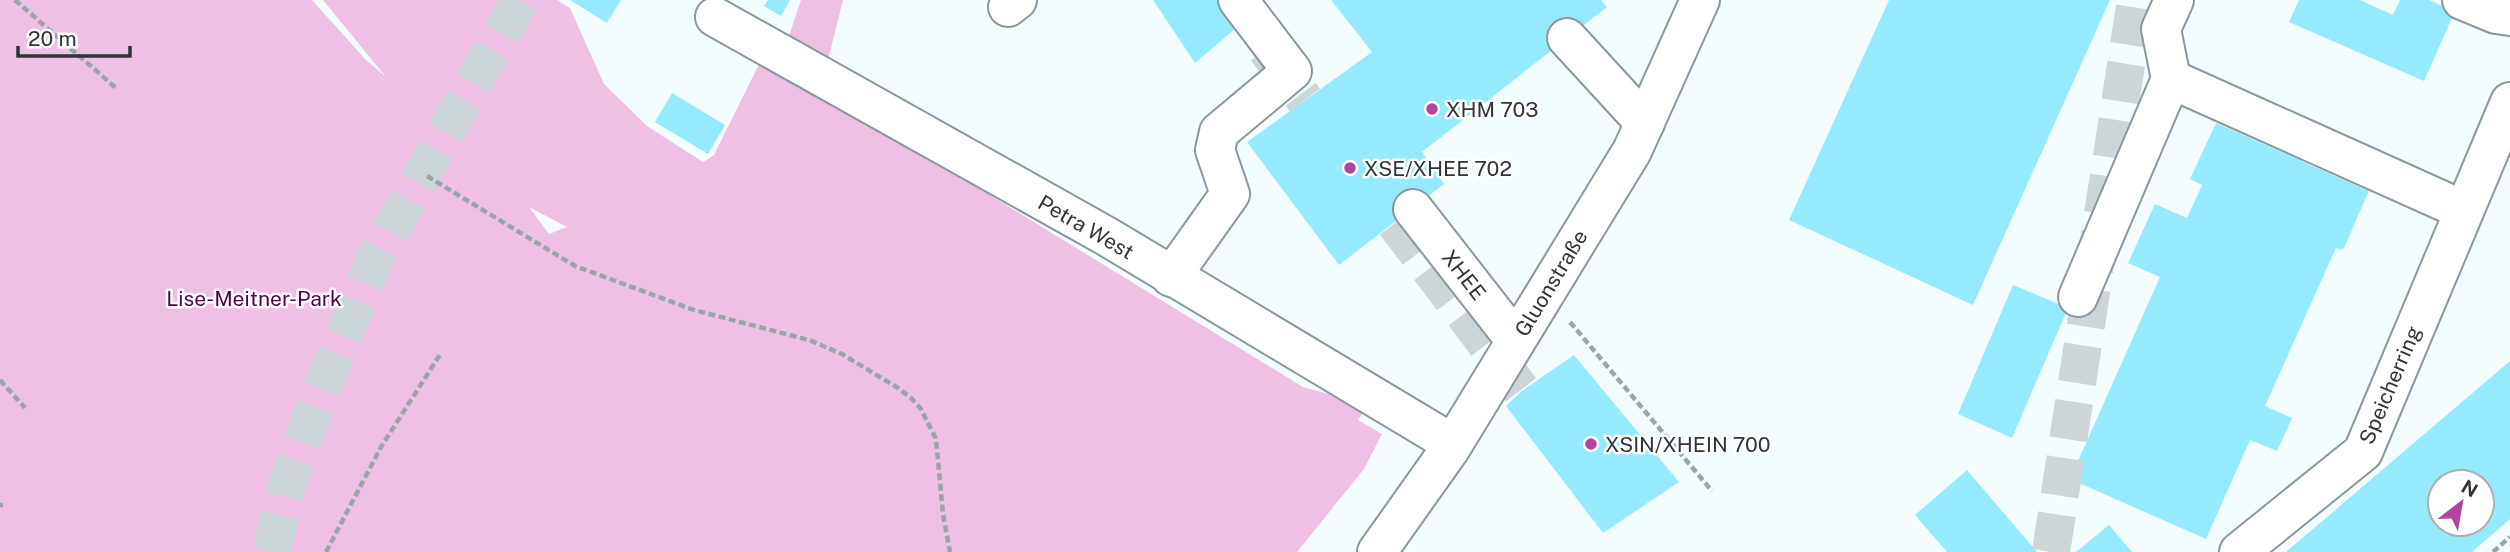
<svg xmlns="http://www.w3.org/2000/svg" width="2510" height="552" font-family="'Public Sans',sans-serif">
<style>
.green{fill:#f0bfe4;fill-rule:evenodd}
.building{fill:#96eafe;fill-rule:evenodd}
.lines{fill:none;stroke-linecap:round;stroke-linejoin:round}
.minor-tunnel{stroke:#ccd5d7;stroke-width:38;stroke-dasharray:38 19;stroke-linecap:butt}
.minor-casing{stroke:#89989c;stroke-width:42}
.path{stroke:#9ca5a6;stroke-width:4.5;stroke-dasharray:7 3.5;stroke-linecap:butt}
.minor{stroke:#fff;stroke-width:38}
.poi-dot{fill:#b3439f;stroke:#fff;stroke-width:2.5}
.labels{text-anchor:middle;dominant-baseline:central;stroke-width:5;stroke-linejoin:round;paint-order:stroke}
.poi-label{font-size:21px;fill:#2f3536;stroke:#fff;text-anchor:start}
.street-label{font-size:21px;fill:#2f3536;stroke:#fff}
.park-label{font-size:21px;fill:#530048;stroke:#fff}
</style>
<rect width="100%" height="100%" fill="#f3fdff"/>
<!-- green -->
<g class="green">
<path d="M 0,0 L 312,0 L 366,60 L 386,77 L 323,0 L 557,0 L 570,8 L 604,84 L 647,126 L 703,162 L 714,155 L 763,56 L 1303,387 L 1332,395 L 1363,413 L 1358,420 L 1382,434 L 1364,469 L 1297,552 L 0,552 ZM 529,207 L 567,227 L 549,234 Z"/>
<path d="M 801,0 L 843,0 L 827,64 L 786,45 Z"/>
</g>
<!-- building -->
<g class="building">
<path d="M 570,0 L 621,0 L 607,23 Z"/>
<path d="M 768,0 L 790,0 L 781,16 L 764,6 Z"/>
<path d="M 1153,0 L 1225,0 L 1241,24 L 1195,63 Z"/>
<path d="M 1331,0 L 1601,0 L 1607,7 L 1422,152 L 1444,184 L 1339,265 L 1247,142 L 1372,52 Z"/>
<path d="M 1889,0 L 2110,0 L 1973,305 L 1789,220 Z"/>
<path d="M 2299,0 L 2360,0 L 2393,15 L 2400,0 L 2429,0 L 2455,11 L 2424,81 L 2289,22 Z"/>
<path d="M 672,93 L 725,125 L 708,154 L 655,122 Z"/>
<path d="M 2216,123 L 2286,154 L 2291,141 L 2307,148 L 2301,161 L 2369,191 L 2343,250 L 2336,248 L 2265,406 L 2292,418 L 2277,451 L 2250,440 L 2206,539 L 2070,479 L 2160,277 L 2128,263 L 2155,204 L 2187,218 L 2202,185 L 2190,179 Z"/>
<path d="M 2013,285 L 2068,308 L 2012,438 L 1958,414 Z"/>
<path d="M 1574,355 L 1679,482 L 1603,533 L 1506,406 L 1522,391 Z"/>
<path d="M 2510,361 L 2510,519 L 2472,552 L 2286,552 ZM 2440,482 L 2482,482 L 2482,524 L 2440,524 Z"/>
<path d="M 1967,470 L 2037,552 L 1947,552 L 1915,515 Z"/>
<path d="M 2109,525 L 2132,552 L 2076,552 Z"/>
</g>
<g class="lines">
<!-- minor-tunnel -->
<g class="minor-tunnel">
<path d="M 1266,49 L 1305,100"/>
<path d="M 1395,223 L 1522,391"/>
<path d="M 271,552 L 288,481 L 320,393 L 377,255 L 520,0"/>
<path d="M 2051,552 L 2136,0"/>
</g>
<!-- minor casing -->
<g class="minor-casing">
<g id="minor">
<path d="M 2174,0 L 2161,29 L 2171,79 L 2463,210"/>
<path d="M 2462,0 L 2496,14 L 2510,16"/>
<path d="M 1008,7 L 1017,0"/>
<path d="M 715,17 L 1106,236 L 1453,444"/>
<path d="M 1567,38 L 1645,123"/>
<path d="M 1413,209 L 1516,341"/>
<path d="M 1171,277 L 1230,194 L 1215,150 L 1219,132 L 1292,71 L 1238,0"/>
<path d="M 2078,297 L 2171,79"/>
<path d="M 1377,552 L 1450,449 L 1632,151 L 1700,0"/>
<path d="M 2239,552 L 2363,452 L 2510,102"/>
</g>
</g>
<!-- path -->
<g class="path">
<path d="M 15,0 L 116,88"/>
<path d="M 427,176 L 575,266 L 694,310 L 809,340 L 842,354 L 898,388 L 911,398 L 921,409 L 936,439 L 943,514 L 950,552"/>
<path d="M 1570,322 L 1712,491"/>
<path d="M 0,380 L 25,408"/>
<path d="M 0,505 L 3,505"/>
<path d="M 326,552 L 381,447 L 441,353"/>
<path d="M 2493,552 L 2510,537"/>
</g>
<!-- minor -->
<use href="#minor" class="minor"/>
</g>
<!-- markers -->
<g class="poi-dot">
<circle cx="1432" cy="109" r="7"/>
<circle cx="1350" cy="168" r="7"/>
<circle cx="1591" cy="444" r="7"/>
</g>
<g class="labels">
<!-- poi labels -->
<g class="poi-label">
<text x="1446" y="109">XHM 703</text>
<text x="1364" y="168">XSE/XHEE 702</text>
<text x="1605" y="444">XSIN/XHEIN 700</text>
</g>
<!-- street labels -->
<g class="street-label">
<text transform="translate(1086 227) rotate(30)">Petra West</text>
<text transform="translate(1464 275) rotate(52)">XHEE</text>
<text transform="translate(1551 283) rotate(-59)">Gluonstraße</text>
<text transform="translate(2390 385) rotate(-67)">Speicherring</text>
</g>
<!-- park labels -->
<g class="park-label">
<text x="254" y="298">Lise-Meitner-Park</text>
</g>
</g>
<!-- north arrow -->
<g transform="translate(2461 503) rotate(31)"><circle r="33" fill="#ffffff" stroke="#acaeaf" stroke-width="2"/>
<path d="M0-5L12 26L0 18L-12 26Z" fill="#b3439f"/>
<text y="-10" font-size="19" font-weight="bold" text-anchor="middle" fill="#2f3536">N</text>
</g>
<!-- scale -->
<path d="M18 46v10h112v-10" fill="none" stroke="#2f3536" stroke-width="3.5"/>
<text x="28" y="46" font-size="21" fill="#2f3536" stroke="#ffffff" stroke-width="5" paint-order="stroke">20 m</text>
</svg>
